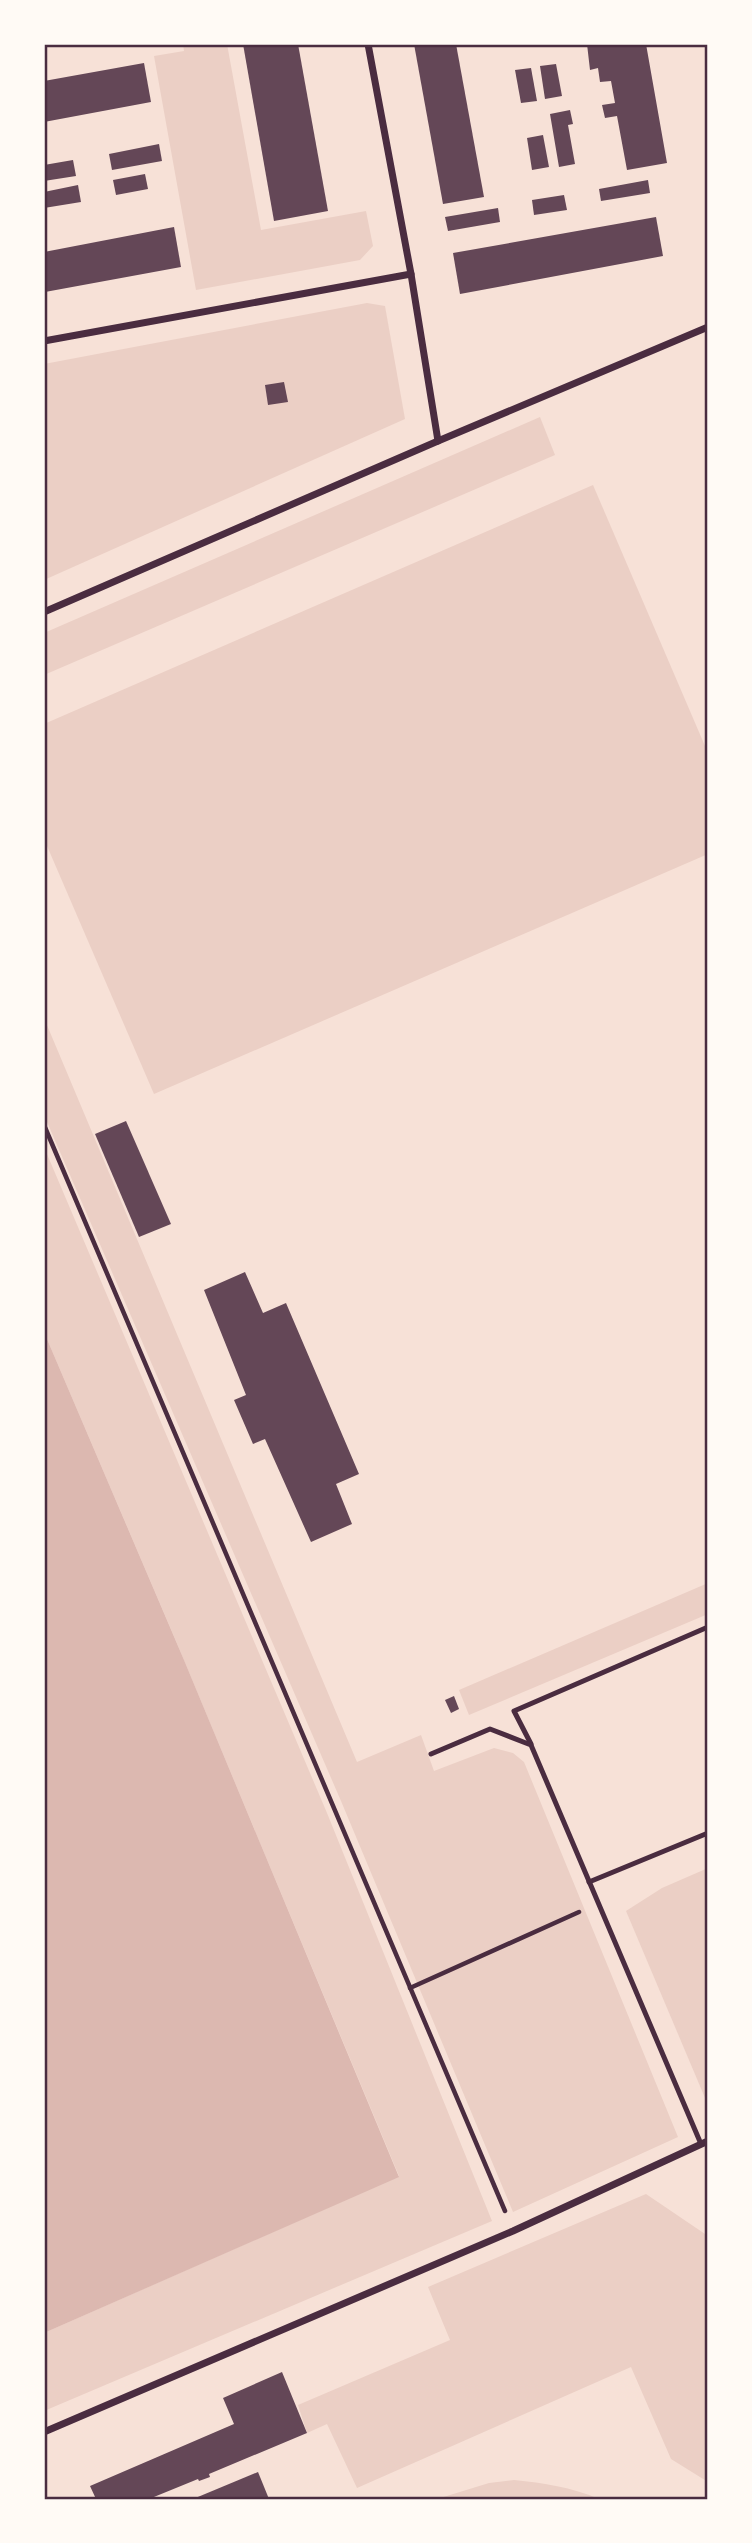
<svg xmlns="http://www.w3.org/2000/svg" width="752" height="2543" font-family="Manrope,sans-serif">
<style>
.green{fill:#ebcfc5}
.water{fill:#dcb8b0}
.building{fill:#644757}
.lines{fill:none;stroke-linecap:round;stroke-linejoin:round}
.path{stroke:#4a2c40;stroke-width:4.5}
.service{stroke:#4a2c40;stroke-width:5}
.minor{stroke:#4a2c40;stroke-width:7}
.neatline{fill:none;stroke:#4a2c40;stroke-width:2.5}
</style>
<rect width="100%" height="100%" fill="#f7e1d7"/>
<!-- green -->
<g class="green">
<path d="M 183,44 L 227,44 L 261,230 L 366,211 L 373,246 L 360,260 L 196,290 L 154,56 L 184,51 Z"/>
<path d="M 367,303 L 385,306 L 405,419 L 44,580 L 44,364 Z"/>
<path d="M 540,417 L 555,455 L 44,675 L 44,633 Z"/>
<path d="M 593,485 L 708,753 L 708,854 L 154,1094 L 44,839 L 44,724 Z"/>
<path d="M 44,1018 L 357,1762 L 421,1735 L 434,1771 L 494,1748 L 513,1753 L 524,1762 L 678,2137 L 513,2212 L 341,1801 L 44,1115 Z"/>
<path d="M 44,1147 L 327,1813 L 492,2221 L 44,2411 L 44,2333 L 399,2176 L 176,1641 L 44,1332 Z"/>
<path d="M 708,1583 L 708,1614 L 469,1715 L 459,1690 Z"/>
<path d="M 708,1868 L 708,2105 L 626,1911 L 662,1888 Z"/>
<path d="M 646,2194 L 708,2236 L 708,2482 L 671,2459 L 631,2367 L 357,2488 L 327,2424 L 307,2433 L 298,2405 L 450,2340 L 428,2287 Z"/>
<path d="M 514,2480 C 544,2483 571,2487 599,2499 L 437,2499 L 489,2483 Z"/>
</g>
<!-- water -->
<path class="water" d="M 44,1332 L 184,1660 L 399,2177 L 44,2333 Z"/>
<!-- building -->
<g class="building">
<path d="M 243,44 L 298,44 L 328,211 L 274,221 Z"/>
<path d="M 414,44 L 456,44 L 484,197 L 443,204 Z"/>
<path d="M 587,44 L 646,44 L 667,163 L 627,170 L 617,116 L 605,118 L 602,105 L 615,103 L 611,81 L 600,82 L 598,68 L 590,70 Z"/>
<path d="M 144,63 L 151,102 L 44,122 L 44,81 Z"/>
<path d="M 556,64 L 562,96 L 545,99 L 540,66 Z"/>
<path d="M 531,68 L 537,101 L 521,103 L 515,70 Z"/>
<path d="M 570,110 L 573,124 L 568,125 L 575,164 L 559,167 L 550,114 Z"/>
<path d="M 543,135 L 549,167 L 532,170 L 527,138 Z"/>
<path d="M 159,144 L 162,161 L 112,170 L 109,154 Z"/>
<path d="M 73,160 L 76,176 L 44,181 L 44,165 Z"/>
<path d="M 145,174 L 148,189 L 116,195 L 113,180 Z"/>
<path d="M 648,180 L 650,193 L 601,201 L 599,189 Z"/>
<path d="M 78,185 L 81,202 L 44,208 L 44,192 Z"/>
<path d="M 564,195 L 567,210 L 534,215 L 532,200 Z"/>
<path d="M 498,208 L 500,222 L 448,231 L 445,217 Z"/>
<path d="M 656,217 L 663,256 L 460,294 L 453,253 Z"/>
<path d="M 174,227 L 181,267 L 45,292 L 44,252 Z"/>
<path d="M 284,382 L 288,402 L 268,405 L 265,385 Z"/>
<path d="M 126,1121 L 171,1224 L 139,1237 L 95,1134 Z"/>
<path d="M 245,1272 L 263,1313 L 286,1303 L 359,1474 L 336,1484 L 352,1524 L 311,1542 L 265,1439 L 253,1444 L 234,1400 L 246,1395 L 204,1290 Z"/>
<path d="M 454,1696 L 459,1709 L 451,1713 L 445,1700 Z"/>
<path d="M 282,2372 L 307,2433 L 209,2474 L 210,2477 L 199,2481 L 198,2479 L 149,2499 L 96,2499 L 90,2486 L 234,2424 L 223,2398 Z"/>
<path d="M 258,2472 L 269,2499 L 193,2499 Z"/>
</g>
<g class="lines">
<!-- path -->
<g class="path">
<path d="M 44,1125 L 505,2211"/>
<path d="M 410,1988 L 579,1912"/>
</g>
<!-- service -->
<g class="service">
<path d="M 531,1744 L 514,1711 L 708,1627"/>
<path d="M 431,1754 L 490,1729 L 531,1745 L 701,2144"/>
<path d="M 589,1882 L 708,1833"/>
</g>
<!-- minor -->
<g class="minor">
<path d="M 368,44 L 411,274 L 438,441"/>
<path d="M 44,341 L 411,274"/>
<path d="M 44,612 L 438,441 L 708,327"/>
<path d="M 44,2432 L 513,2231 L 708,2141"/>
</g>
</g>
<!-- border -->
<rect width="752" height="2543" fill="none" stroke="#fffaf5" stroke-width="91"/>
<rect x="46" y="46" width="660" height="2452" class="neatline"/>
</svg>
